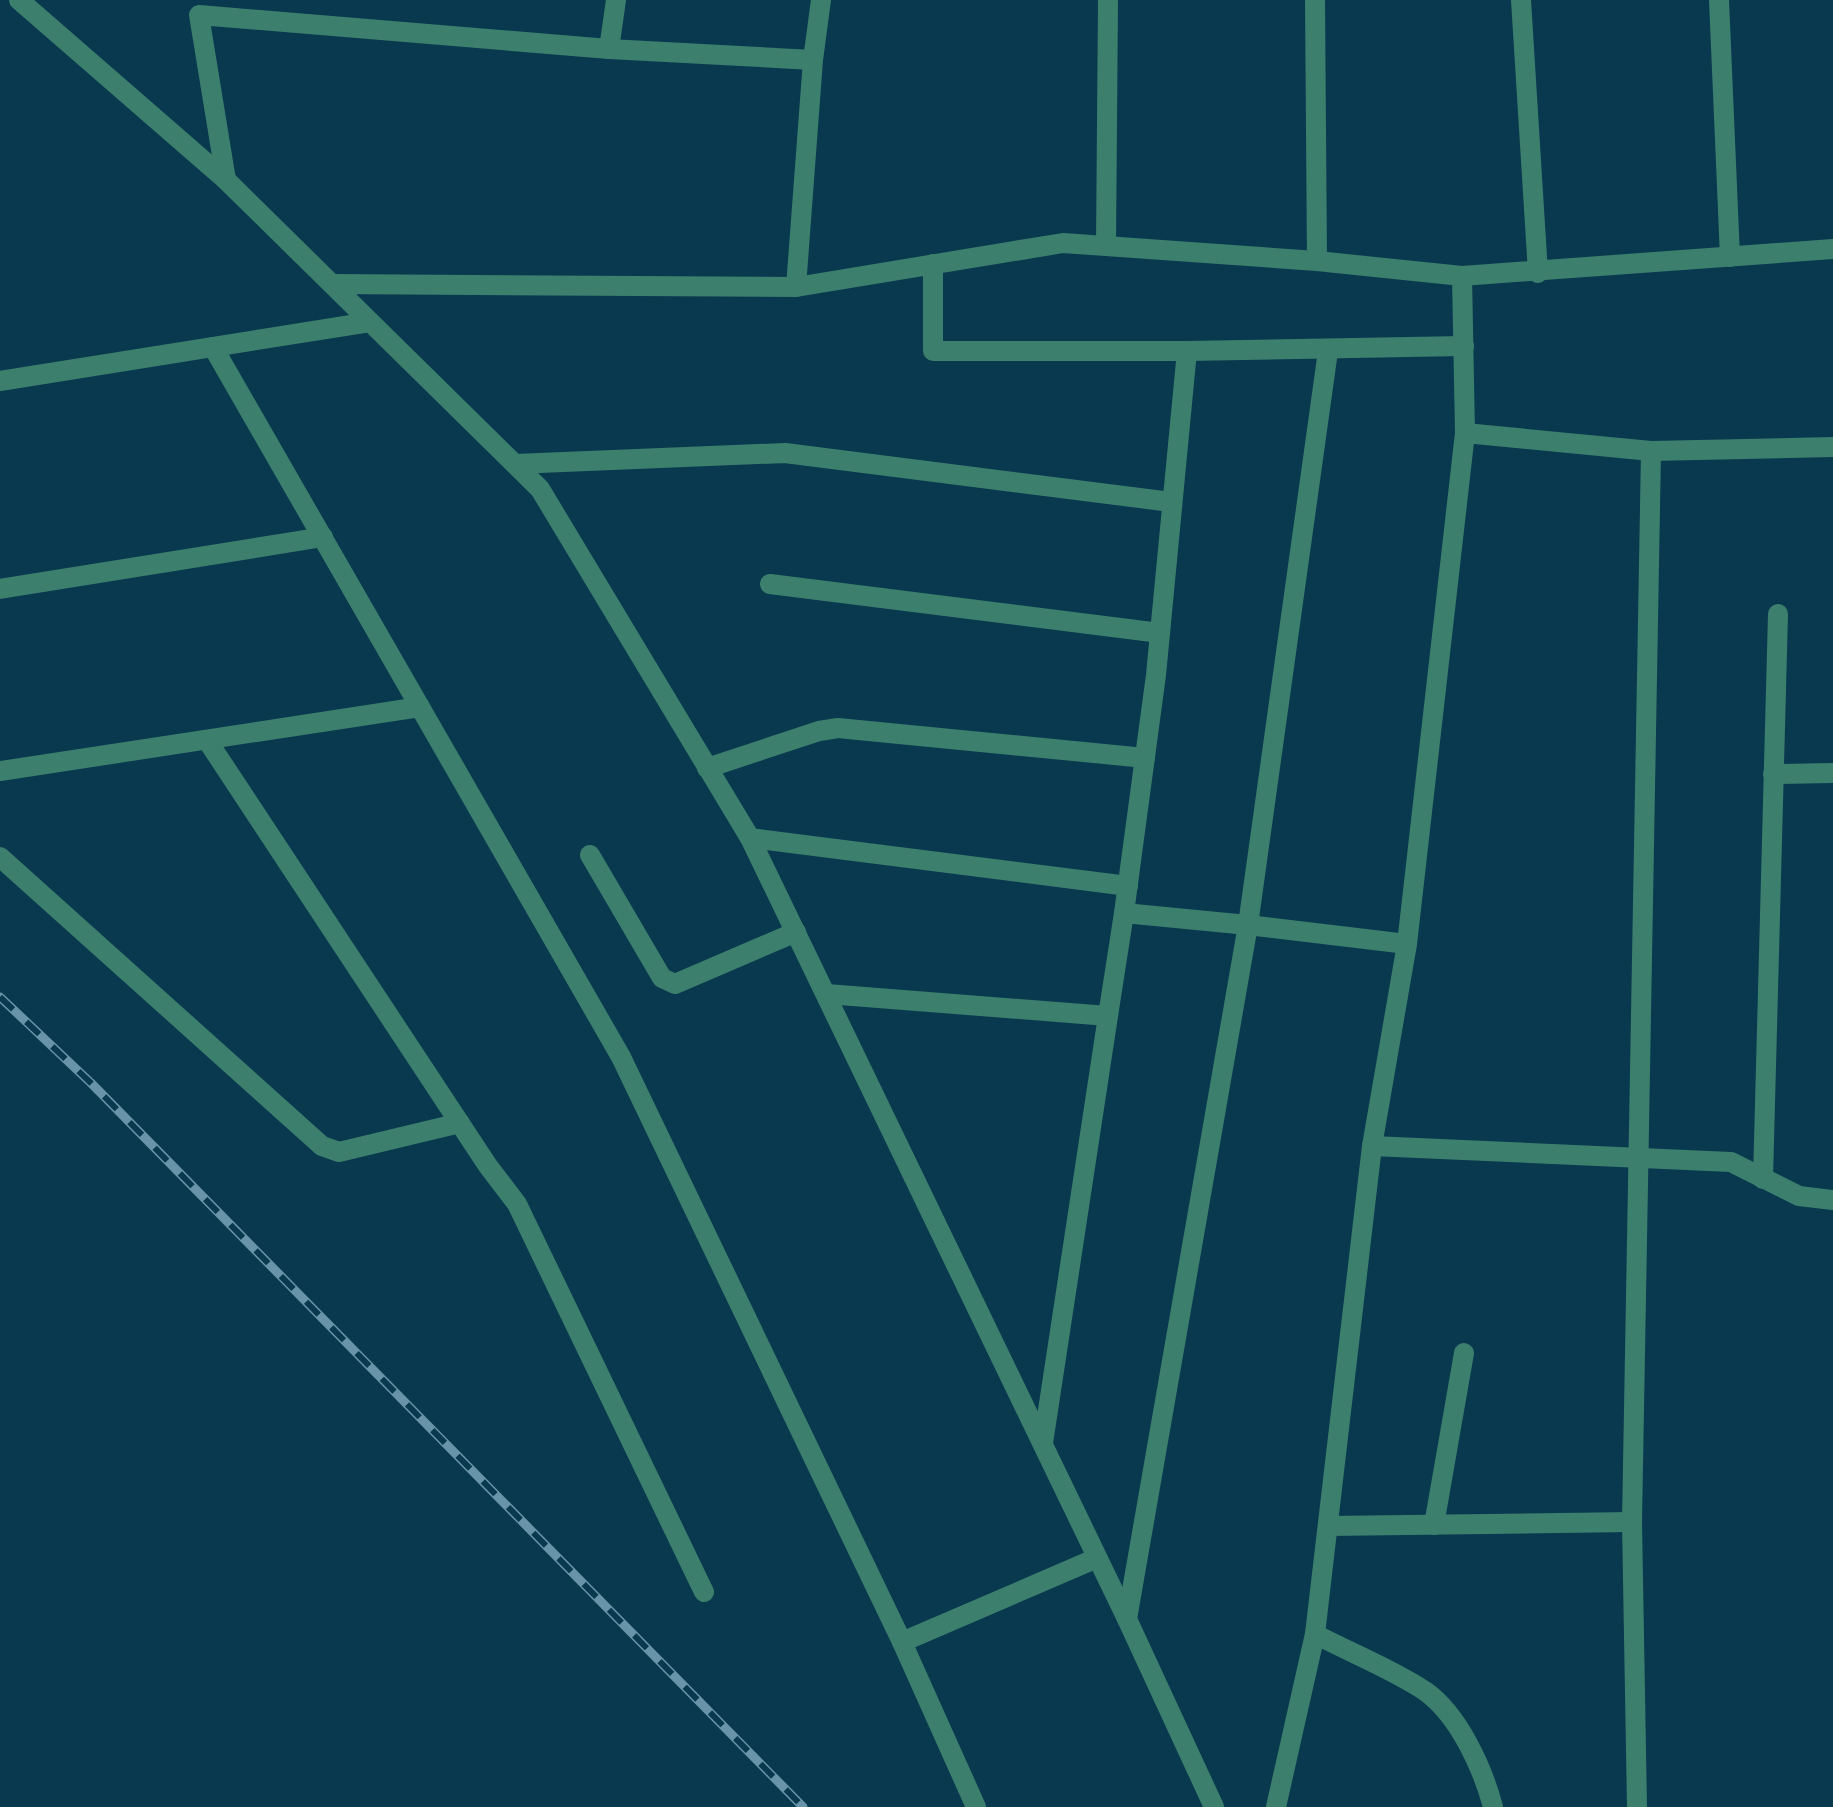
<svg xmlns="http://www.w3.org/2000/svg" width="1833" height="1807" font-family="Georgia,serif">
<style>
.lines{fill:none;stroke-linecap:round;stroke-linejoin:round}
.minor{stroke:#3c7f6d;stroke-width:20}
.rail-casing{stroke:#6893a9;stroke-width:9}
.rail{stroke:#09394f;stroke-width:6;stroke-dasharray:18;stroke-linecap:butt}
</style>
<rect width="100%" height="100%" fill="#09394f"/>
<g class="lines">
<!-- minor -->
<g class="minor">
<path d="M 19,0 L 226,180 L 540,489 L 750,838 L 1127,1619 L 1214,1807"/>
<path d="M 1315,0 L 1317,261"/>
<path d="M 1521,0 L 1538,273"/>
<path d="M 1719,0 L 1730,257"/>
<path d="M 609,49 L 616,0"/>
<path d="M 813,60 L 821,0"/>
<path d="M 226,180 L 199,15 L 609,49 L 813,60 L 796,287 L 332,284"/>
<path d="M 1106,245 L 1108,0"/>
<path d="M 933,264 L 933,351 L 1187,351 L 1156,675 L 1124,913"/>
<path d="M 1462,276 L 1833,249"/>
<path d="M 796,287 L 1063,243 L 1317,261 L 1462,276 L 1465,433"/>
<path d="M 213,347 L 621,1057 L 902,1642 L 976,1807"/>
<path d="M 1187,351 L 1464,346"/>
<path d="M 0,381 L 370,322"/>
<path d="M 515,464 L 785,453 L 1171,502"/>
<path d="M 770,584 L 1160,633"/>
<path d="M 0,589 L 323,537"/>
<path d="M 207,740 L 488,1166 L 517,1204 L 704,1592"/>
<path d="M 707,768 L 819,731 L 838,728 L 1145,758"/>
<path d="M 0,771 L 420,707"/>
<path d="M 1773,774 L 1833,773"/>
<path d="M 750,838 L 1128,886"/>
<path d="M 590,855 L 662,978 L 675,984 L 796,932"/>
<path d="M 0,857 L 322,1146 L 339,1152 L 460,1123"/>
<path d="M 827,994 L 1108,1016 L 1124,913 L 1248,925 L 1328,351"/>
<path d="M 1372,1146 L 1731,1162 L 1799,1196 L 1833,1200"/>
<path d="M 1763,1179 L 1778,614"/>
<path d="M 1043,1443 L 1108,1016"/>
<path d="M 1434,1525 L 1464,1353"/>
<path d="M 1328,1526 L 1632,1522"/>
<path d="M 1127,1619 L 1248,925 L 1407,944"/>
<path d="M 1315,1634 C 1351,1653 1392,1669 1425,1691 C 1459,1715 1483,1769 1493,1807"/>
<path d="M 902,1642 L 1097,1558"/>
<path d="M 1276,1807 L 1315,1634 L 1372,1146 L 1407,944 L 1465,433 L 1651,451 L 1833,447"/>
<path d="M 1637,1807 L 1632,1522 L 1651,451"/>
</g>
<!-- rail casing -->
<g class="rail-casing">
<path id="rail" d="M 0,997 L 91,1083 L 803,1807"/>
</g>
<!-- rail -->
<use href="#rail" class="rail"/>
</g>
</svg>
